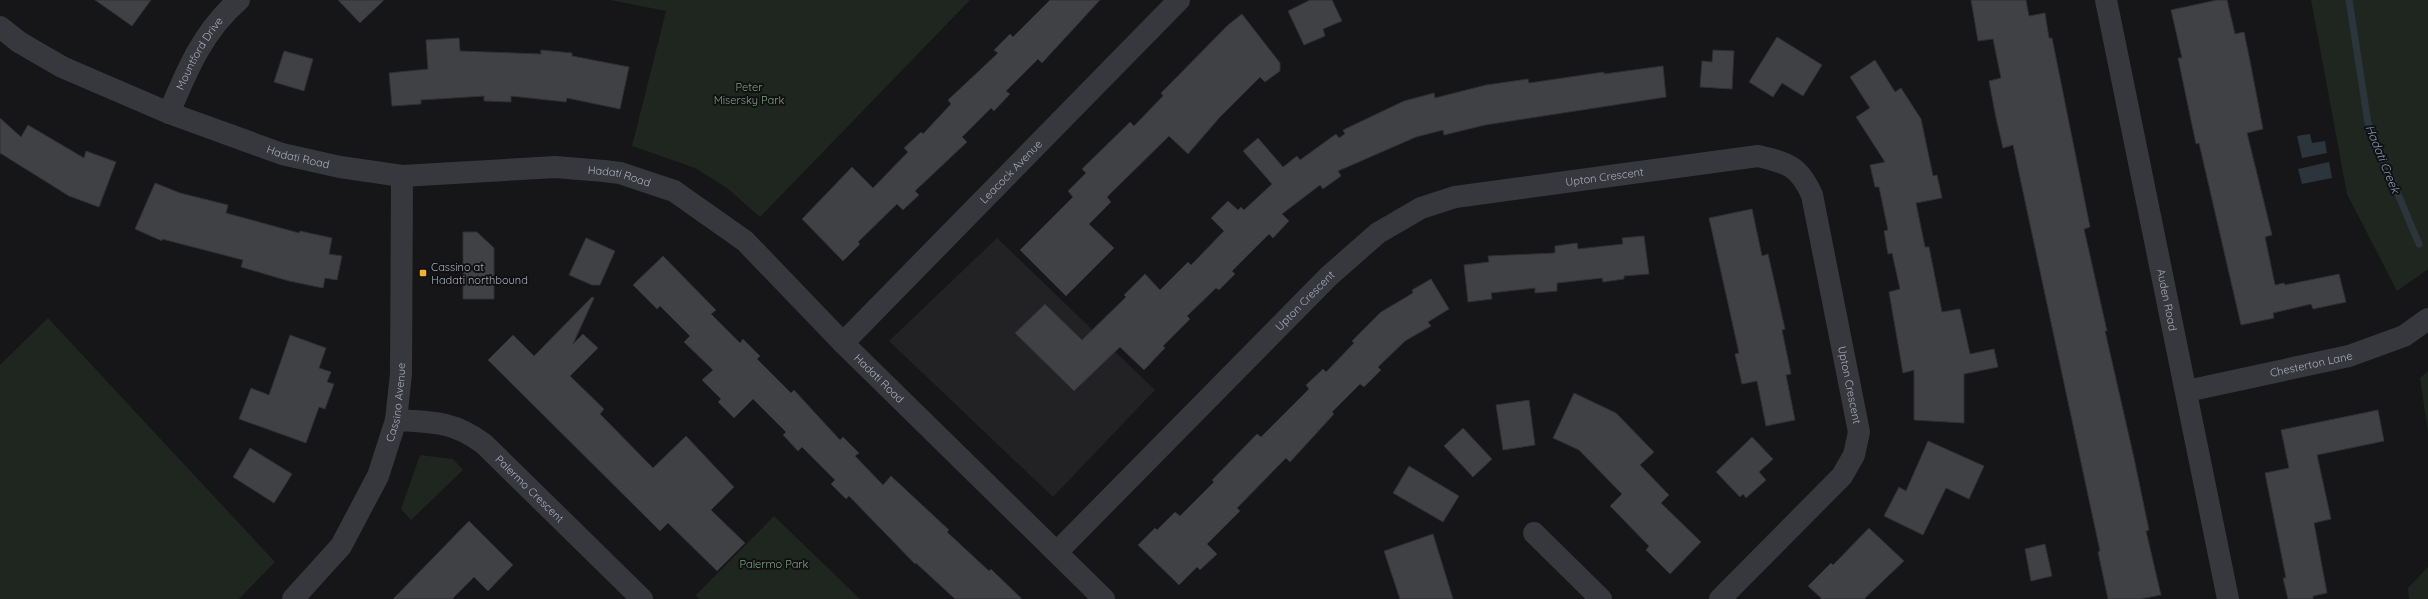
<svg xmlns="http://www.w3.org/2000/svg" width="2428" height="599" font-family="Quicksand,sans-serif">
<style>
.built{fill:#222225}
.green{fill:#1e261f}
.water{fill:#2c353c}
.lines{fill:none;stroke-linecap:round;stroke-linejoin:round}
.stream{stroke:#2c353c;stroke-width:7}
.building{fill:#404145;stroke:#303034}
.street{stroke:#37383d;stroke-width:22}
.poi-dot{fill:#f2b134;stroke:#111113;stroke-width:1.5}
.labels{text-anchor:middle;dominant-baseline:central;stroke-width:4;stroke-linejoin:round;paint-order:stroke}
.street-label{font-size:11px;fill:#a8adb8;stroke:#111113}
.park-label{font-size:11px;fill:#7fa381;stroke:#111113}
.poi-label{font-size:11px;fill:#a8adb8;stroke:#111113;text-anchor:start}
.water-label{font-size:12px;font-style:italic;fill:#7f9bb3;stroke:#111113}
</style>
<rect width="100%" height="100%" fill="#161618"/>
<!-- built -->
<path class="built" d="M 997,238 L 1155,390 L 1053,497 L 889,341 Z"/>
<!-- green -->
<g class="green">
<path d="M 610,0 L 970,0 L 760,217 L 727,188 L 695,168 L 632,146 L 666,11 Z"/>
<path d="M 2311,0 L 2428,0 L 2428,269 L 2397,291 L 2347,194 Z"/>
<path d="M 48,318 L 275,562 L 239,599 L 0,599 L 0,365 Z"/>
<path d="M 2428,371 L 2428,432 L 2420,378 Z"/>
<path d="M 420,455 L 453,459 L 463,470 L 411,520 L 401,509 Z"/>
<path d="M 774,516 L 860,599 L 699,599 L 696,595 Z"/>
<path d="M 2428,567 L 2428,599 L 2409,599 L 2408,588 Z"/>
</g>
<!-- water -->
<g class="water">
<path d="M 2310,134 L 2312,143 L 2325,141 L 2327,153 L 2302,158 L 2297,136 Z"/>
<path d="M 2329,162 L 2332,178 L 2302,184 L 2298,169 Z"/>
</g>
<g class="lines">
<!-- stream -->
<path class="stream" d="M 2349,0 L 2368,123 L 2419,244"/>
</g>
<!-- building -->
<g class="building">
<path d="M 95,0 L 151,0 L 132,26 Z"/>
<path d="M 338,0 L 384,0 L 360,23 Z"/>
<path d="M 1050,0 L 1100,0 L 1042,63 L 1038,59 L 1006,91 L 1010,94 L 994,111 L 991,108 L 962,137 L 967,142 L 915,191 L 919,195 L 903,210 L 897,204 L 858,242 L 860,244 L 843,261 L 802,219 L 852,167 L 873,188 L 908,152 L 904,148 L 921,132 L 923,134 L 951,104 L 948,100 L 998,53 L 994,50 L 1010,34 L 1013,37 Z"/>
<path d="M 1310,0 L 1332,0 L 1342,21 L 1323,29 L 1325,36 L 1304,45 L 1288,11 Z"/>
<path d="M 1971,0 L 2026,0 L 2029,16 L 2045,13 L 2049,38 L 2052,38 L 2090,227 L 2084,229 L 2107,331 L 2105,331 L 2134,458 L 2149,530 L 2146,531 L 2161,595 L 2140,599 L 2108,599 L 2098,552 L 2100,551 L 2013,145 L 2003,148 L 1996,118 L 1989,81 L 2001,78 L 1993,39 L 1978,41 Z"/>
<path d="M 2217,0 L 2227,0 L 2235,34 L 2244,32 L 2250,61 L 2263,129 L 2247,133 L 2272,235 L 2265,237 L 2275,285 L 2284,283 L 2285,285 L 2339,274 L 2346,302 L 2313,309 L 2311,304 L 2273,313 L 2274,318 L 2241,325 L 2199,143 L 2196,144 L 2178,58 L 2182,58 L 2171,10 Z"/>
<path d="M 1242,14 L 1280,63 L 1280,71 L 1265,82 L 1260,77 L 1220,117 L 1188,154 L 1169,136 L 1107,197 L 1111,202 L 1089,224 L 1114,248 L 1066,296 L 1020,250 L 1073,197 L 1068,191 L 1086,173 L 1082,169 L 1130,122 L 1134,126 L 1163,96 L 1161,93 L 1228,25 Z"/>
<path d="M 1777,37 L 1822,65 L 1803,96 L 1782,83 L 1773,97 L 1749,82 Z"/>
<path d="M 459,38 L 460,51 L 541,54 L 541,50 L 572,53 L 572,56 L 629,67 L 620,109 L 567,98 L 566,102 L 511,96 L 511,102 L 484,101 L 484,96 L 421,100 L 421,104 L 392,106 L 389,73 L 428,69 L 426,40 Z"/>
<path d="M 1713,50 L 1734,51 L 1732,89 L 1700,87 L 1702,61 L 1712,62 Z"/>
<path d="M 284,51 L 313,59 L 304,91 L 274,82 Z"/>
<path d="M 1875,60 L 1895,92 L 1901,88 L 1921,119 L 1933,176 L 1937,175 L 1942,198 L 1916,203 L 1925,247 L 1929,247 L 1942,312 L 1960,309 L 1970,354 L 1994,349 L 1998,367 L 1964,374 L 1964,423 L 1914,420 L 1914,370 L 1903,373 L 1889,292 L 1900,289 L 1892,253 L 1888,254 L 1884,231 L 1888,230 L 1879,187 L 1875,187 L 1870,165 L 1885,162 L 1856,117 L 1870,108 L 1850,77 Z"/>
<path d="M 1663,66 L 1666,97 L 1485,125 L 1444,135 L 1443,130 L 1416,137 L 1338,171 L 1341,176 L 1323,189 L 1320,185 L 1282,214 L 1289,221 L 1273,238 L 1269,234 L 1232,271 L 1235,274 L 1219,290 L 1216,288 L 1187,316 L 1190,319 L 1163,346 L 1165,348 L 1144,370 L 1120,347 L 1074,391 L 1015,333 L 1045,304 L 1082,340 L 1126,297 L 1124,295 L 1145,274 L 1160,290 L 1188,262 L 1191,265 L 1224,231 L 1211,218 L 1228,201 L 1238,210 L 1241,207 L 1244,210 L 1272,184 L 1243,151 L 1258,138 L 1283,167 L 1297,156 L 1300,160 L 1336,134 L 1339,138 L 1345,134 L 1343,130 L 1404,101 L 1434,93 L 1435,98 L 1486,85 L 1528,79 L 1529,83 L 1604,72 L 1604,74 Z"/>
<path d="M 0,118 L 21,137 L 28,125 L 84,158 L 86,151 L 116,162 L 99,207 L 69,196 L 0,153 Z"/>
<path d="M 155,183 L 180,193 L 228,205 L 226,213 L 299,233 L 300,231 L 332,238 L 329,254 L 342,256 L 337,280 L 325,278 L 323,288 L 289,281 L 241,267 L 243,260 L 162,239 L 162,241 L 135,229 Z"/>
<path d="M 1752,209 L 1762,256 L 1768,254 L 1785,329 L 1782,330 L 1791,374 L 1786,375 L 1795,420 L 1766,426 L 1757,381 L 1742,384 L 1735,354 L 1739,353 L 1709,218 Z"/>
<path d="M 463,232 L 477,232 L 494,248 L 494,299 L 463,299 Z"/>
<path d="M 1644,236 L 1649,274 L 1624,276 L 1624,279 L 1603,282 L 1602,278 L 1557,283 L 1557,291 L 1535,293 L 1535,288 L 1491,293 L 1492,299 L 1468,302 L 1464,265 L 1489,262 L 1488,256 L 1555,253 L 1555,246 L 1577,243 L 1578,249 L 1623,244 L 1622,238 Z"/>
<path d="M 586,238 L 615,251 L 600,285 L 592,285 L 569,275 Z"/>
<path d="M 663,256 L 716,310 L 711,314 L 740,343 L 743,339 L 760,356 L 757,359 L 791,393 L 794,390 L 840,440 L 843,437 L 859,453 L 855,456 L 883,485 L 891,476 L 949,530 L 947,532 L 989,571 L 991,569 L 1022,599 L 955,599 L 916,563 L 915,564 L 849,496 L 846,499 L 831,484 L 835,480 L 802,447 L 798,451 L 783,435 L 786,432 L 753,399 L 734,418 L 718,402 L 721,399 L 702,380 L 713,370 L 684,342 L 690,336 L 660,306 L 657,309 L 633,285 Z"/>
<path d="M 1431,279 L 1449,309 L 1428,322 L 1431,326 L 1405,341 L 1378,367 L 1381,370 L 1364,387 L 1360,384 L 1332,412 L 1334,414 L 1290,462 L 1286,458 L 1237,508 L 1240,511 L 1207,544 L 1217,554 L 1200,570 L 1197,567 L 1179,585 L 1138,545 L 1155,528 L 1157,530 L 1175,512 L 1180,516 L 1214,482 L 1212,480 L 1257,434 L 1261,437 L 1309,389 L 1306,385 L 1323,369 L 1326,372 L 1354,343 L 1352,341 L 1381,312 L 1413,293 L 1412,290 Z"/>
<path d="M 592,297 L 594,298 L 573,344 L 583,334 L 598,348 L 570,376 L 604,409 L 600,414 L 653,468 L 686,436 L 734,487 L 711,510 L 745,543 L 717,571 L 668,523 L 660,531 L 488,360 L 513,335 L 534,356 Z"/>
<path d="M 290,335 L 326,348 L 319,368 L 331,372 L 327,382 L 334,384 L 325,409 L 319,407 L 306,443 L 239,419 L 251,388 L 269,395 Z"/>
<path d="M 1574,393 L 1616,413 L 1654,452 L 1640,465 L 1669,495 L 1661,503 L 1701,542 L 1670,574 L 1646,550 L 1649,546 L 1610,506 L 1622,494 L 1579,450 L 1553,438 Z"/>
<path d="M 1529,400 L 1535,445 L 1503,450 L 1496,405 Z"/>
<path d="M 2378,410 L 2384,441 L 2317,455 L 2331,519 L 2314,523 L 2327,593 L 2313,596 L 2313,599 L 2288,599 L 2283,578 L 2286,578 L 2265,473 L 2289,468 L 2281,430 Z"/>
<path d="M 1463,428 L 1492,459 L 1473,477 L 1444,446 Z"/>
<path d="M 1752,437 L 1773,459 L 1759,472 L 1766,480 L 1746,498 L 1743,494 L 1740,497 L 1716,472 Z"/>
<path d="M 1928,441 L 1984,466 L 1969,499 L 1946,488 L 1923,535 L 1884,516 L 1899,487 L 1906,491 Z"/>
<path d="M 250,448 L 292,474 L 274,503 L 233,477 Z"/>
<path d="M 1409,466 L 1459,496 L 1443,522 L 1393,493 Z"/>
<path d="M 469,521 L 513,565 L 488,591 L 474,577 L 452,599 L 393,599 Z"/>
<path d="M 1869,528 L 1904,561 L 1864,599 L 1822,599 L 1808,586 L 1831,563 L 1833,565 Z"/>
<path d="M 1433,534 L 1453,599 L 1400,599 L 1384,551 Z"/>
<path d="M 2045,544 L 2052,576 L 2031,581 L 2025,549 Z"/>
</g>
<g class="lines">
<!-- street -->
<g class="street">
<path id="s1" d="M 2106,0 L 2228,599"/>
<path id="s2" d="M 0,27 L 19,42 L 62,67 L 169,113 L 282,154 L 340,167 L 402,176 L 555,167 L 604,171 L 620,173 L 674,191 L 745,241 L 843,343 L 1104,599"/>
<path id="s3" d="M 169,113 C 187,70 203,31 239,0"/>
<path id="s4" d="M 843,343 L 1179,0"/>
<path id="s5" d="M 2187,391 L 2349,356 L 2404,336 L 2428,319"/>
<path id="s6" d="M 396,420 C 433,422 453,421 484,444 L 642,599"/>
<path d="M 1534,533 L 1601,599"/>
<path id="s7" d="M 1057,552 L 1329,276 L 1378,233 L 1421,208 L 1455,197 L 1758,156 C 1788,163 1799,166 1812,195 L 1859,432 L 1854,455 L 1842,476 L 1720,599"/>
<path id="s8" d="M 293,599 L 341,546 L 378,476 L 396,420 L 401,374 L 402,176"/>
</g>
</g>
<!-- markers -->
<rect class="poi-dot" x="419" y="269" width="8" height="8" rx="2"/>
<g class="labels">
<!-- street labels -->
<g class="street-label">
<text stroke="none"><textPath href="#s3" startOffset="67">Mountford Drive</textPath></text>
<text stroke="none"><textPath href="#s2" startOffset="327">Hadati Road</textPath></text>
<text stroke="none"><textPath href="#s4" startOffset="240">Leacock Avenue</textPath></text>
<text stroke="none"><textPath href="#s2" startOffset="651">Hadati Road</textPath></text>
<text stroke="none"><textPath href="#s7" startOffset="689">Upton Crescent</textPath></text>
<text stroke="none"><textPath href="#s1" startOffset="306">Auden Road</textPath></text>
<text stroke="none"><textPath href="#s7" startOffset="353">Upton Crescent</textPath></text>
<text stroke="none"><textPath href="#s5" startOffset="127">Chesterton Lane</textPath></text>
<text stroke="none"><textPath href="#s2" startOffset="987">Hadati Road</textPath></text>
<text stroke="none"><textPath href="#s7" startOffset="1108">Upton Crescent</textPath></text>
<text stroke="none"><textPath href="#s8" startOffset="227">Cassino Avenue</textPath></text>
<text stroke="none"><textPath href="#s6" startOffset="157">Palermo Crescent</textPath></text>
</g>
<!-- park labels -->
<g class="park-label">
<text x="749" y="87">Peter<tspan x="749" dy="13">Misersky Park</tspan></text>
<text x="774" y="564">Palermo Park</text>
</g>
<!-- poi labels -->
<g class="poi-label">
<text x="431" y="267">Cassino at<tspan x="431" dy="13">Hadati northbound</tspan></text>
</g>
<!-- water labels -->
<g class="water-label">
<text transform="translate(2383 159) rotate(68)">Hadati Creek</text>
</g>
</g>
</svg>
